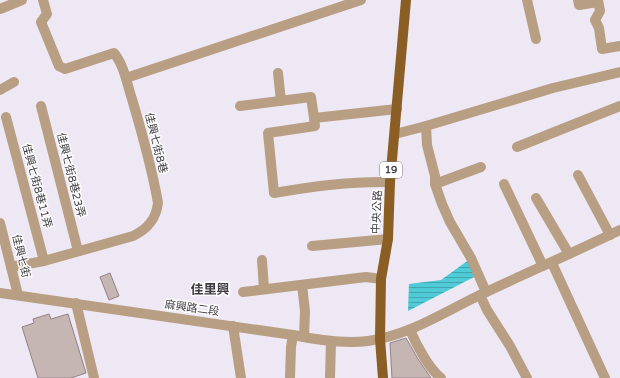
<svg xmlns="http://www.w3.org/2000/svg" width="620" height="378" font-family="'Varela Round','Noto Sans TC',sans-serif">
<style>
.water{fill:url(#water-rules)}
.building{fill:#c5b5b3;stroke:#928382}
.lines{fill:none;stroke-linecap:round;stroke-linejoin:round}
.minor{stroke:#b89e82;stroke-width:10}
.major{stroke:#8a5e24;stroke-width:10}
.labels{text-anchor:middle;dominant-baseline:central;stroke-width:3;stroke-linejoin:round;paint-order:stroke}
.shield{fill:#fff;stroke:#787679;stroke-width:1}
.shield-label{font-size:10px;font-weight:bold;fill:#3e3b40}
.street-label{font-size:11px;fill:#3e3b40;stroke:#fff}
.quarter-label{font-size:13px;font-weight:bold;fill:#3e3b40;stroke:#fff}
</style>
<defs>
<pattern id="water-rules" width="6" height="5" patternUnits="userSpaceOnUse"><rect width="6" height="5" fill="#4ecbd6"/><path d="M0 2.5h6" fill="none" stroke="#42a6af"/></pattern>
</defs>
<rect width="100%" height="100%" fill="#eee7f4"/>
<!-- water -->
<path class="water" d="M 470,259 L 478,275 L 408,311 L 409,284 L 441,280 Z"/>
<!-- building -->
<g class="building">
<path d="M 110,273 L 119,296 L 109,300 L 100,277 Z"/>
<path d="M 49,314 L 51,319 L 68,314 L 86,373 L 71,378 L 38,378 L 22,327 L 34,323 L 33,319 Z"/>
<path d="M 406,338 L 418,359 L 431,378 L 392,378 L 390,343 Z"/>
</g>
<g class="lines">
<!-- minor -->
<g class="minor">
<path d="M 527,0 L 536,39"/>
<path d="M 578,0 L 579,5 L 598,2"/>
<path d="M 598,0 L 600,11 L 595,20 L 599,28 L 602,49 L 620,46"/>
<path d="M 0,9 L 22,0"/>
<path d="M 278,73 L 281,101"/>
<path d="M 126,78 L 361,0"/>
<path d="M 0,90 L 14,82"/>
<path d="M 41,106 L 78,251"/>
<path d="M 240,106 L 311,97 L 314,118"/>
<path d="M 6,117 L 44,261"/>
<path d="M 426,126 L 427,145 L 435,176 L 435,184 L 442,204 L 450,222 L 471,258 L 486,292"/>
<path d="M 395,134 L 426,126 L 553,88 L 620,72"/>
<path d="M 517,147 L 620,106"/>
<path d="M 578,175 L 610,235"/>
<path d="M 390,182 C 351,181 313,186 274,193 L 268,133 L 315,126 L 314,118 L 397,109"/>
<path d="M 435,184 L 481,167"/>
<path d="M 504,184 L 543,266"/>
<path d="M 536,198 L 569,254"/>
<path d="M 0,223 L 18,295"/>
<path d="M 312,246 L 388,239"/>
<path d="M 262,260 L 264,289"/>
<path d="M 552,263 L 605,378"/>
<path d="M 11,267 L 44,261 L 133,236 C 148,229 156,219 158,203 C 152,168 142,133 132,99 C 127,84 124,65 114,53 L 65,69 L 59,66 L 41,22 L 47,14 L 43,0"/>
<path d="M 302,285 L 305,311 L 304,337"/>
<path d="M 243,292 L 366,277 L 381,279"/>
<path d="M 0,293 L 293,335 C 317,340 343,344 368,341 C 408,336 444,312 480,295 C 526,273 573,253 620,230"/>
<path d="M 480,295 L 487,310 L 510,346 L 527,378"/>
<path d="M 76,303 L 94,378"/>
<path d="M 233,326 L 241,378"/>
<path d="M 410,330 C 416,344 429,369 441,378"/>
<path d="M 290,378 L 291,347 L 293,335"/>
<path d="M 330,378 L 331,341"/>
</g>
<!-- major -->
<path class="major" d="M 383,378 L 380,339 L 381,279 L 388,239 L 390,182 L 406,0"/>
</g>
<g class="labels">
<!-- shield labels -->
<rect class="shield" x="380" y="162" width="22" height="16" rx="3"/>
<g class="shield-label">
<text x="391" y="170">19</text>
</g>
<!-- street labels -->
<g class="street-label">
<text transform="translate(156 143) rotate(76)">佳興七街8巷</text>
<text transform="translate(71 175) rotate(76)">佳興七街8巷23弄</text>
<text transform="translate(37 186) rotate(75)">佳興七街8巷11弄</text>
<text transform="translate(377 212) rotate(-87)">中央公路</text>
<text transform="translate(21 256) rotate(76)">佳興七街</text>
<text transform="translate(192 308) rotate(8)">麻興路二段</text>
</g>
<!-- quarter labels -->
<g class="quarter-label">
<text x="210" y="290">佳里興</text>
</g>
</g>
</svg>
